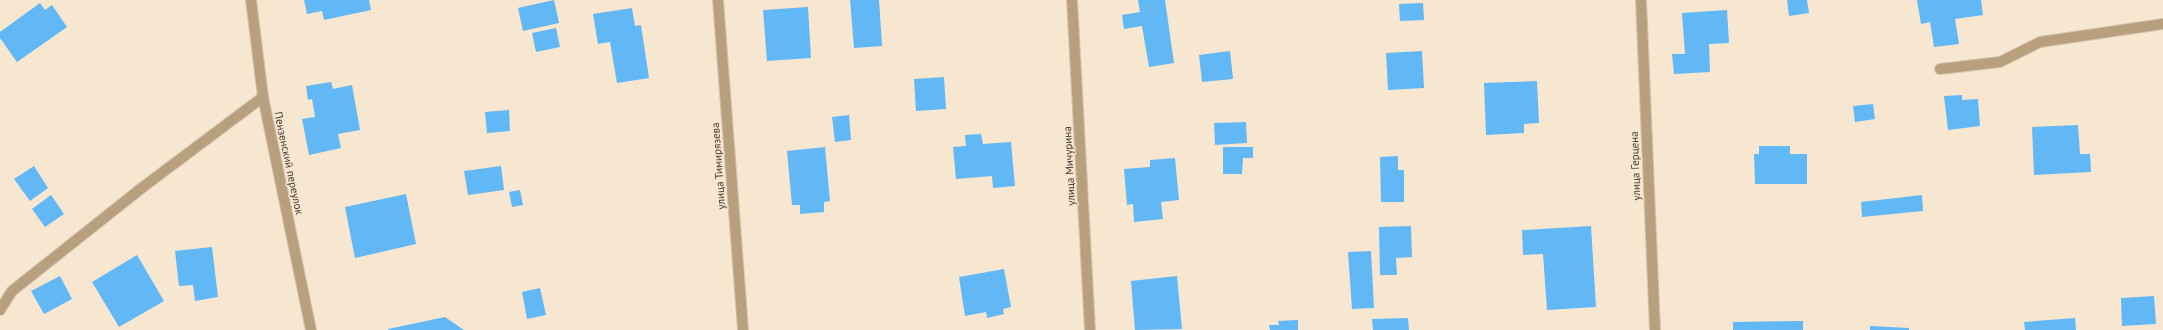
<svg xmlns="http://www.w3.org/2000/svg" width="2163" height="330" font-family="'PT Sans',sans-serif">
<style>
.building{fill:#62b7f5}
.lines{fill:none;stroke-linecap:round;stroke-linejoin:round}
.lane-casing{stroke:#d3c4b0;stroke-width:12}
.street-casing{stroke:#d3c4b0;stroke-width:12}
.lane{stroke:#b8a07e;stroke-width:10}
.street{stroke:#b8a07e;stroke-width:10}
.labels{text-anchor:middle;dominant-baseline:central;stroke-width:3;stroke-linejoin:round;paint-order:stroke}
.street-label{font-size:11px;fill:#413a32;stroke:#f7e7d0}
</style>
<rect width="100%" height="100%" fill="#f7e7d0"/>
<!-- building -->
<g class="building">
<path d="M 304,0 L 369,0 L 371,10 L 324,20 L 322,11 L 307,14 Z"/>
<path d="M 554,0 L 559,23 L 523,31 L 518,8 Z"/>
<path d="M 850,0 L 879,0 L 882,46 L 854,48 Z"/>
<path d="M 1138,0 L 1165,0 L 1174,63 L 1149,67 L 1142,26 L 1124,29 L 1122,15 L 1140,12 Z"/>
<path d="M 1787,0 L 1807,0 L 1809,13 L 1789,16 Z"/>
<path d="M 1917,0 L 1981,0 L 1983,15 L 1955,19 L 1959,44 L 1934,47 L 1930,22 L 1921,24 Z"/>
<path d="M 40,3 L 45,10 L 52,5 L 67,27 L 17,62 L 0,38 L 0,32 Z"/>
<path d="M 1423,3 L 1424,20 L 1400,21 L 1399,4 Z"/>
<path d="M 808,7 L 811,58 L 767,61 L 763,10 Z"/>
<path d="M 632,8 L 635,26 L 641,25 L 649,78 L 617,83 L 610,42 L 598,44 L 593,14 Z"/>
<path d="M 1727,10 L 1729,43 L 1709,44 L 1710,72 L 1674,74 L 1672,54 L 1685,54 L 1682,13 Z"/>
<path d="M 556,28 L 560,47 L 536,52 L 532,33 Z"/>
<path d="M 1230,51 L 1233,79 L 1202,82 L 1199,55 Z"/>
<path d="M 1422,51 L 1424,88 L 1388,90 L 1386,53 Z"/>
<path d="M 944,77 L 946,109 L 916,111 L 914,79 Z"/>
<path d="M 1537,81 L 1539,123 L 1524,124 L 1524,133 L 1486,135 L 1484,83 Z"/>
<path d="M 331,82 L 333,89 L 352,85 L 360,130 L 338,134 L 341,148 L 309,155 L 302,119 L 315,117 L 312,99 L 308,100 L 306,86 Z"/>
<path d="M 1962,95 L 1962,100 L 1978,99 L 1980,126 L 1948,130 L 1944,96 Z"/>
<path d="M 1873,104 L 1875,119 L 1855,122 L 1853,106 Z"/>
<path d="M 509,110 L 510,131 L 487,133 L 485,112 Z"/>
<path d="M 849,115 L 851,140 L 835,142 L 832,117 Z"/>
<path d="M 1246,122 L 1247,143 L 1215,145 L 1214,123 Z"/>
<path d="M 2078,125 L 2080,154 L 2090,154 L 2091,172 L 2034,175 L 2032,127 Z"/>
<path d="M 981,134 L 983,144 L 1011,142 L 1015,186 L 993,188 L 992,176 L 956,179 L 953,147 L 966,146 L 965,135 Z"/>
<path d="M 1759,146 L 1790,146 L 1790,154 L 1807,154 L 1807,184 L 1755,184 L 1754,154 L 1759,154 Z"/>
<path d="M 825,147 L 830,201 L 824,202 L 824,212 L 800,214 L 800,205 L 792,205 L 787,151 Z"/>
<path d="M 1223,147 L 1253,147 L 1253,158 L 1243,158 L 1242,174 L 1223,174 Z"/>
<path d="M 1398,156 L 1398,170 L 1404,170 L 1404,202 L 1381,202 L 1380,157 Z"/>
<path d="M 1175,158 L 1179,200 L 1161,202 L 1163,219 L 1134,222 L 1133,204 L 1127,205 L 1124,169 L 1150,167 L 1150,160 Z"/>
<path d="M 34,166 L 48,188 L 30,201 L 14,179 Z"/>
<path d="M 501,166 L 504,190 L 468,195 L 464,171 Z"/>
<path d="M 520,190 L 523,205 L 512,207 L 509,192 Z"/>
<path d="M 406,194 L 416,244 L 355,258 L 345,207 Z"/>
<path d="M 51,195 L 64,214 L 45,227 L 32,209 Z"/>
<path d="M 1922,195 L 1923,211 L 1862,217 L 1861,202 Z"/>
<path d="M 1411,226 L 1412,257 L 1396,258 L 1397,275 L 1380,275 L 1379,227 Z"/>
<path d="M 1591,226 L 1596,307 L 1547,310 L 1543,254 L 1523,255 L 1522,230 Z"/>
<path d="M 212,247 L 218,297 L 195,301 L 193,285 L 179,286 L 175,251 Z"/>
<path d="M 1371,251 L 1374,308 L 1352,309 L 1348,252 Z"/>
<path d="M 137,255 L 164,301 L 119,327 L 92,282 Z"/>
<path d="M 1004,269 L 1011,307 L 1003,309 L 1004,314 L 987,318 L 986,312 L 965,316 L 959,277 Z"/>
<path d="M 60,276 L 72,299 L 44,314 L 31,291 Z"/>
<path d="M 1177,276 L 1182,329 L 1135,330 L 1131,281 Z"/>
<path d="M 540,288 L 546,315 L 527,319 L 522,292 Z"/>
<path d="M 2154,296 L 2156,324 L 2122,326 L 2121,298 Z"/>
<path d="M 445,317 L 464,330 L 388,330 L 388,329 Z"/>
<path d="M 1408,318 L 1409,330 L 1373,330 L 1372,319 Z"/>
<path d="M 2075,318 L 2076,330 L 2025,330 L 2024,322 Z"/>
<path d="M 1298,320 L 1298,330 L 1270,330 L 1269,325 L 1279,325 L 1278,321 Z"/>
<path d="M 1803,321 L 1803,330 L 1733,330 L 1733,322 Z"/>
<path d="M 1870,326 L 1909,328 L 1909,330 L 1870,330 Z"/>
</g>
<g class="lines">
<!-- lane casing -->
<g class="lane-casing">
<g id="lane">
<path d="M 1940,69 L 2000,62 L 2040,42 L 2163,24"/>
<path d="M 0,310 L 12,291 L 143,187 L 263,97"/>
</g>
</g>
<!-- street casing -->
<g class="street-casing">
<g id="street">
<path d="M 251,0 L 263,97 L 311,330"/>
<path d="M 718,0 L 743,330"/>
<path d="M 1072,0 L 1090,330"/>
<path d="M 1641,0 L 1655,330"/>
</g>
</g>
<!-- lane -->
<use href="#lane" class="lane"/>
<!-- street -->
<use href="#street" class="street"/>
</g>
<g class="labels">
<!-- street labels -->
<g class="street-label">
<text transform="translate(289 163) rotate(78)">Пензенский переулок</text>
<text transform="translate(718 166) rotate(-94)">улица Тимирязева</text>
<text transform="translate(1069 166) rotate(-93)">улица Мичурина</text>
<text transform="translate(1635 166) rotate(-92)">улица Герцена</text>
</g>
</g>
</svg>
